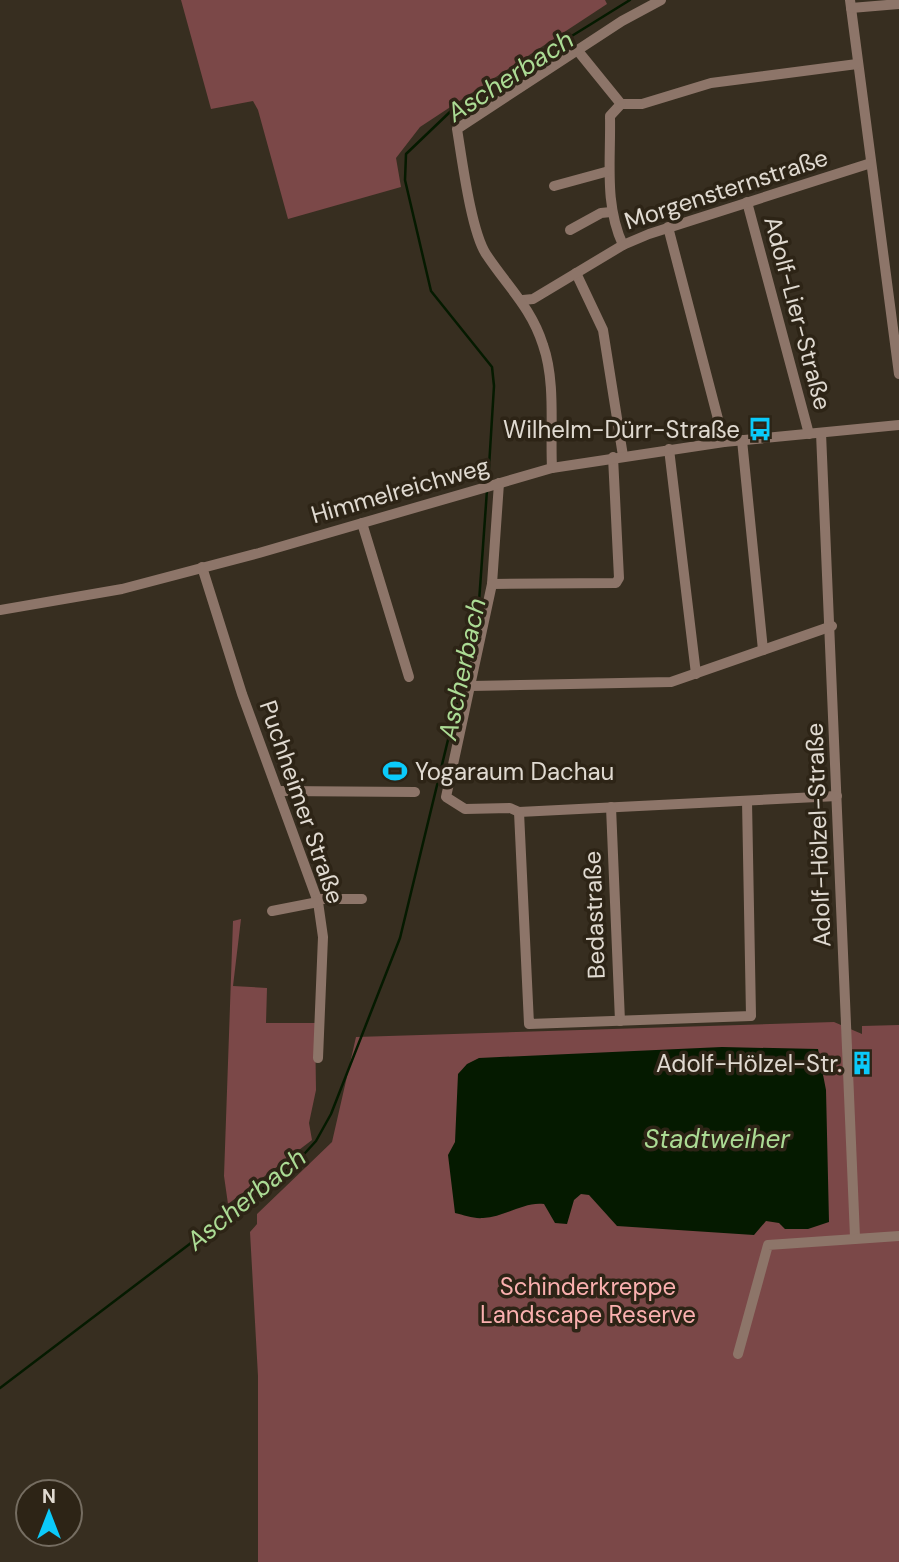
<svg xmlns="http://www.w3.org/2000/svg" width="899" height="1562" font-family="'DM Sans',sans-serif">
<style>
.green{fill:#7b4848}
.water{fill:#051a00}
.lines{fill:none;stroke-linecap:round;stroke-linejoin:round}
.stream{stroke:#051a00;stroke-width:2.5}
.street{stroke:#8d7569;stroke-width:10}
.labels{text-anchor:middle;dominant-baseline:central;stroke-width:7;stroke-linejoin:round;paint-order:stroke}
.street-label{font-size:24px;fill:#e0dad1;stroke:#2d2416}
.poi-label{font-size:24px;fill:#e0dad1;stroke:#2d2416;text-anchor:end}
.park-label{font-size:24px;fill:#fab0af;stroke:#2d2416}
.water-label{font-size:26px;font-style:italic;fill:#abdb94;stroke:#2d2416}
</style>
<rect width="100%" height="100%" fill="#372e20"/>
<!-- green -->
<g class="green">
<path d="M 181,0 L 605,0 L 607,4 L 420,127 L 396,158 L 401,187 L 288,219 L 258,110 L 253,101 L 211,109 Z"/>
<path d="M 241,919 L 233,986 L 267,988 L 266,1023 L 315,1023 L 316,1090 L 309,1123 L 312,1140 L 228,1204 L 224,1176 L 233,921 Z"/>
<path d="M 834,1022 L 862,1034 L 862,1026 L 899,1025 L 899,1562 L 258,1562 L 258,1376 L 250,1232 L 257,1224 L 257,1214 L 332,1142 L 356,1037 Z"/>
</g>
<!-- water -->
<path class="water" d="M 722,1047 L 818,1049 L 826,1090 L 829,1222 L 808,1229 L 785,1229 L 779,1223 L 766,1221 L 754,1235 L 617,1226 L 589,1195 L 581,1194 L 574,1200 L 567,1224 L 555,1223 L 544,1204 C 525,1201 505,1217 483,1218 C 474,1219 464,1215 455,1213 L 448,1155 L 455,1142 L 458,1074 L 467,1064 L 479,1058 Z"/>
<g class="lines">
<!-- stream -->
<g class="stream">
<path d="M 488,483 L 494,386 L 492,367 L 431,291 L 405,180 L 406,154 L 452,110 L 630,0"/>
<path d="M 0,1388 L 295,1164 L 316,1141 L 331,1114 L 400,938 L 478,616 L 487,490"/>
</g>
<!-- street -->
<g class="street">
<path d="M 850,0 L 899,374"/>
<path d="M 851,8 L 899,4"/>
<path d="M 578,51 L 621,104 L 642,104 L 711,83 L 857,64"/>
<path d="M 621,104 L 610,116 C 611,161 604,204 623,245"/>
<path d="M 554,186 L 609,171"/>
<path d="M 747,202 L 809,434"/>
<path d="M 668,227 L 724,442"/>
<path d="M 570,230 L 601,213 L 611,212"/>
<path d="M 576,273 L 603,330 L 623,456"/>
<path d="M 523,300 L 533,299 L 623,245 L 649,234 L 871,163"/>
<path d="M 821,433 L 855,1237"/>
<path d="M 742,440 L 763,650"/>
<path d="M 669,449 L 696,674"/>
<path d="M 552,468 C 550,429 556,382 543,345 C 531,307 507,286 486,254 C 471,231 462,159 457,129 L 622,21 L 661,0"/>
<path d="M 499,483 L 492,584 L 446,797 L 465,809 L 510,808 L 519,812 L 837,796"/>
<path d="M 362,523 L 409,677"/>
<path d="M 202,567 L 242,694 L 318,902 L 323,937 L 318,1058"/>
<path d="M 492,584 L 616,583 L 619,578 L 613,457"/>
<path d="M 0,610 L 122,589 L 259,553 L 552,468 L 724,442 L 899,425"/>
<path d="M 471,686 L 671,682 L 832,626"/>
<path d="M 280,791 L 415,792"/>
<path d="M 611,807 L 620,1021"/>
<path d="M 519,812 L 529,1024 L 751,1016 L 747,801"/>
<path d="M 318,899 L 362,899"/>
<path d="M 272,911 L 318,902"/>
<path d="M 738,1354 L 768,1245 L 899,1236"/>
</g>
</g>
<!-- icons -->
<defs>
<g id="bus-bare" transform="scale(1.89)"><path d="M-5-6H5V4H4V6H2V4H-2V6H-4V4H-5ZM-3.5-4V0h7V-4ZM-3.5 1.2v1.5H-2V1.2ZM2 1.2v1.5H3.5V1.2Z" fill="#0bcafa" stroke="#2d2416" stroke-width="2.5" paint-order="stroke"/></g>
<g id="stadium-bare" transform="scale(1.89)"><path d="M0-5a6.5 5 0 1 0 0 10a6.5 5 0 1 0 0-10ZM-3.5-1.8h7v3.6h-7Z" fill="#0bcafa" stroke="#2d2416" stroke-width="2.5" paint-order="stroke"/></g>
<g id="building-bare" transform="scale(1.89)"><path d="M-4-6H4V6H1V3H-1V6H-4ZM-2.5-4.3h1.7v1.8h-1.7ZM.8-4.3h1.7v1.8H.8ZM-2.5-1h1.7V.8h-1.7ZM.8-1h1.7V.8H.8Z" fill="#0bcafa" stroke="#2d2416" stroke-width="2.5" paint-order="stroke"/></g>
</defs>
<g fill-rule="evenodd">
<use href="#bus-bare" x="760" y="429"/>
<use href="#stadium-bare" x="395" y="771"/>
<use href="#building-bare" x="862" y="1063"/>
</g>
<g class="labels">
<!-- street labels -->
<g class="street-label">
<text transform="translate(726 189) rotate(-18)">Morgensternstraße</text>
<text transform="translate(798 313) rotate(75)">Adolf-Lier-Straße</text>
<text transform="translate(400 490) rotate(-16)">Himmelreichweg</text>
<text transform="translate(302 802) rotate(71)">Puchheimer Straße</text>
<text transform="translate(818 835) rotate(-92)">Adolf-Hölzel-Straße</text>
<text transform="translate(594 915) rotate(-92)">Bedastraße</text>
</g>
<!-- poi labels -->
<g class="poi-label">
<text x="740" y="429">Wilhelm-Dürr-Straße</text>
<text x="415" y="771" text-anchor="start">Yogaraum Dachau</text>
<text x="842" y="1063">Adolf-Hölzel-Str.</text>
</g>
<!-- park labels -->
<g class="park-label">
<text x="588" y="1286">Schinderkreppe<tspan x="588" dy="28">Landscape Reserve</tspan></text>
</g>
<!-- water labels -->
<g class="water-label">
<text transform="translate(510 76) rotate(-33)">Ascherbach</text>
<text transform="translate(462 669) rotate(-78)">Ascherbach</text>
<text x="717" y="1139">Stadtweiher</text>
<text transform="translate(246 1199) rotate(-39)">Ascherbach</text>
</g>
</g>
<!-- north arrow -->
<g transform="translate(49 1513)"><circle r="33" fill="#2d2416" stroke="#756d61" stroke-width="2"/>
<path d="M0-5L12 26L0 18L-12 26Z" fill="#0bcafa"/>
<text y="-10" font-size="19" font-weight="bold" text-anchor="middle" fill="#e0dad1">N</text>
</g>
</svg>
